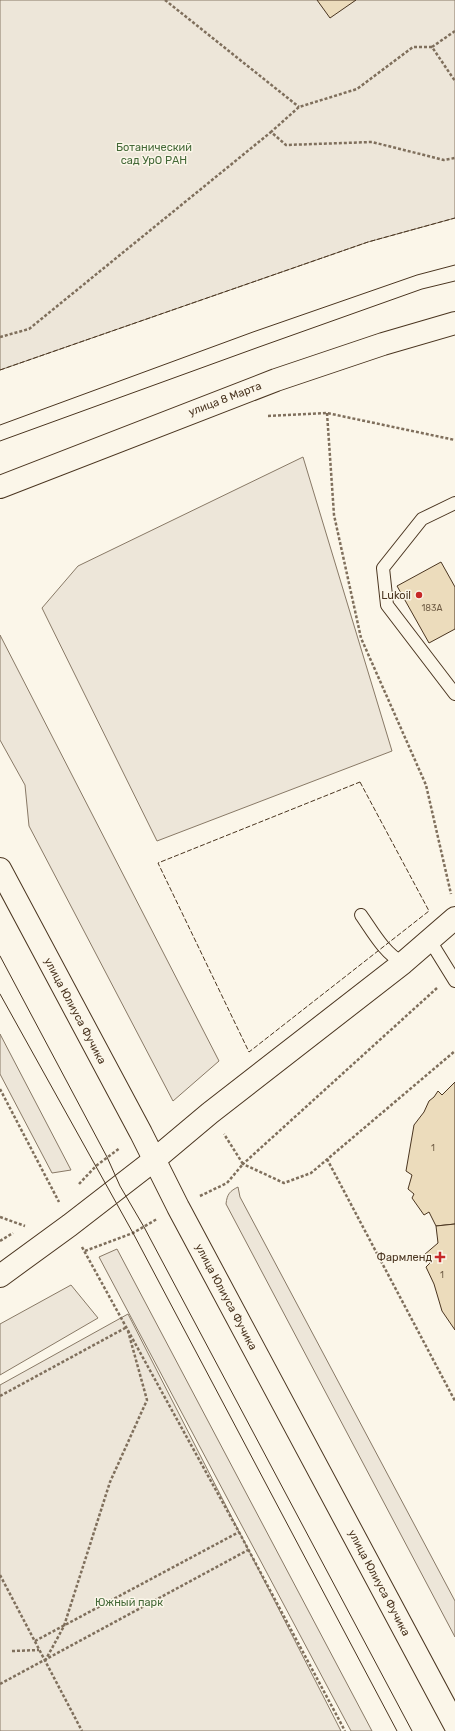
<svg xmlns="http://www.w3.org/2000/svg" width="455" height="1731" font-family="Rubik,sans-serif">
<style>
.green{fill:#ede6d9;stroke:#887966}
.building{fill:#ecdcbc;stroke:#4a3520}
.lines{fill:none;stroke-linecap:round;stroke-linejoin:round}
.service-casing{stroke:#4a3520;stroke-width:14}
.minor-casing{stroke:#4a3520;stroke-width:24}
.tertiary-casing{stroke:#4a3520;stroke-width:24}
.secondary-casing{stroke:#4a3520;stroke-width:24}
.path{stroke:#7f6f5c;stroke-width:2.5;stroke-dasharray:3 2;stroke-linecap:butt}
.service{stroke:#fbf6e9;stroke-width:12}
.minor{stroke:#fbf6e9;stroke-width:22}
.tertiary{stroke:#fbf6e9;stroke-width:22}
.secondary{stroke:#fbf6e9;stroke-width:22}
.tram{stroke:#4a3520;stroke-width:1}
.fence{stroke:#4a3520;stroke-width:1;stroke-dasharray:5 2;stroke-linecap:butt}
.poi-dot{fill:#c62828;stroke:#fbf6e9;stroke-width:1.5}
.labels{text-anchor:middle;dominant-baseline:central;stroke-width:3;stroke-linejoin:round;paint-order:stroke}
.number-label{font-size:9px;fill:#725f47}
.park-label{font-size:11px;fill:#436837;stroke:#fbf6e9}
.street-label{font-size:11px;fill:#4a3520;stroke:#fbf6e9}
.poi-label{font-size:11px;fill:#4a3520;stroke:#fbf6e9;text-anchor:end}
</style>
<rect width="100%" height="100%" fill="#fbf6e9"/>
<!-- green -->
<g class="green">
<path d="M 0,0 L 455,0 L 455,218 L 368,242 L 0,370 Z"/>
<path d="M 303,457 L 392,751 L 157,841 L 42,608 L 78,566 Z"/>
<path d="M 0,635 L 219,1061 L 173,1101 L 29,826 L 25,785 L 0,740 Z"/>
<path d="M 0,1034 L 71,1170 L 52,1173 L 0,1074 Z"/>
<path d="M 238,1187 L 240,1197 L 455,1601 L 455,1637 L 226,1204 C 227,1194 230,1191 238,1187 Z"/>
<path d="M 117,1249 L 372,1731 L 351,1731 L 99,1257 Z"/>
<path d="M 71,1285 L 98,1318 L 0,1375 L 0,1324 Z"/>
<path d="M 128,1314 L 341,1731 L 0,1731 L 0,1385 Z"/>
</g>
<!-- building -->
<g class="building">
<path d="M 317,0 L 356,0 L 330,18 Z"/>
<path d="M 441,562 L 455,587 L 455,629 L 429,643 L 397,586 Z"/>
<path d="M 455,1082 L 455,1224 L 436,1226 L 429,1212 L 424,1215 L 412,1198 L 414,1194 L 408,1189 L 412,1175 L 406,1171 L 414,1125 L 424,1112 L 429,1101 L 434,1097 L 438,1091 L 442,1095 Z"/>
<path d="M 455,1224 L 455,1330 L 442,1311 L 434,1284 L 426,1267 L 430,1263 L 424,1255 L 438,1243 L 436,1226 Z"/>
</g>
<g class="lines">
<!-- service casing -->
<g class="service-casing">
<g id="service">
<path d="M 455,503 L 422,519 L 383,568 L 387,605 L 455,694"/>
<path d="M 361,915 C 373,932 384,953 403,963"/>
<path d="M 429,939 L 455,981"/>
</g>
</g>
<!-- minor casing -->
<g class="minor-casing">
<path id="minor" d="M 0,1276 L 70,1225 L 154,1160 L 210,1113 L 403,963 L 455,918"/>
</g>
<!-- tertiary casing -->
<g class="tertiary-casing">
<path id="tertiary" d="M 0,869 L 141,1133 L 178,1207 L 455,1725"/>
</g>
<!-- secondary casing -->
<g class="secondary-casing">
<path id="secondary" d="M 0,487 L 276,380 L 383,344 L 455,323"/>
</g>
<!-- path -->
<g class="path">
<path d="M 165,0 L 299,107"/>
<path d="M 455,31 L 432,47 L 455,81"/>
<path d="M 432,47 L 413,47 L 357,89 L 299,107 L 271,132 L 286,145 L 372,142 L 444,160 L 455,158"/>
<path d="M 0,337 L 29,329 L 271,132"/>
<path d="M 327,413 L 334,515 L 361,638 L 426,785 L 451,894"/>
<path d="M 268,416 L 327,413 L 455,440"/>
<path d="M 437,988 L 243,1164 L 284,1183 L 311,1173 L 455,1051"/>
<path d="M 0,1089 L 59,1202"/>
<path d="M 327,1159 L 455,1401"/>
<path d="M 79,1184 L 96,1166 L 120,1148"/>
<path d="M 200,1196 L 227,1183 L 243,1164 L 224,1134"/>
<path d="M 0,1217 L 25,1226"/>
<path d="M 0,1241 L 13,1233"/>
<path d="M 82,1247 L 239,1532 L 345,1731"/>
<path d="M 85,1251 L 133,1233 L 157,1219"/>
<path d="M 0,1396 L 127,1327"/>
<path d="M 0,1575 L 82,1731"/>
<path d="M 35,1641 L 239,1532"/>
<path d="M 12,1651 L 39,1650"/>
<path d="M 45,1661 L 64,1626 L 110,1482 L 147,1400 L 128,1331"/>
<path d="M 0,1684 L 248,1550"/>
</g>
<!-- service -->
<use href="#service" class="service"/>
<!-- minor -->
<use href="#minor" class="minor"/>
<!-- tertiary -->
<use href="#tertiary" class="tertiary"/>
<!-- secondary -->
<use href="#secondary" class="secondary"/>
<!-- tram -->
<g class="tram">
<path d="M 0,425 L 253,332 L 417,275 L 455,265"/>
<path d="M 0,441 L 259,347 L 422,289 L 455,281"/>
<path d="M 0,956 L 107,1157 L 120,1186 L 144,1227 L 412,1731"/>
<path d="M 0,994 L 133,1233 L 397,1731"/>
</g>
<!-- fence -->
<g class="fence">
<path d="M 0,370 L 368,242 L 455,218"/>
<path d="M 360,782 L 429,911 L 249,1052 L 158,863 Z"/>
</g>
</g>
<!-- markers -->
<g class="poi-dot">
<circle cx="419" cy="595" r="4"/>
<path d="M438 1251h4v4h4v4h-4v4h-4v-4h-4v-4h4z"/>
</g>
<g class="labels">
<!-- number labels -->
<g class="number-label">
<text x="432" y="608">183А</text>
<text x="433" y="1148">1</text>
<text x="442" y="1275">1</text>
</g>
<!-- park labels -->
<g class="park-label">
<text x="154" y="147">Ботанический<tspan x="154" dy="13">сад УрО РАН</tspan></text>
<text x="129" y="1602">Южный парк</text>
</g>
<!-- street labels -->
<g class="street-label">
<text transform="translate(225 399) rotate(-21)">улица 8 Марта</text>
<text transform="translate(75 1011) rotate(62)">улица Юлиуса Фучика</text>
<text transform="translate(226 1297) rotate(62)">улица Юлиуса Фучика</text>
<text transform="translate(379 1583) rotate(62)">улица Юлиуса Фучика</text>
</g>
<!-- poi labels -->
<g class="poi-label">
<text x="411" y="595">Lukoil</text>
<text x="432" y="1257">Фармленд</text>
</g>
</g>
</svg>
